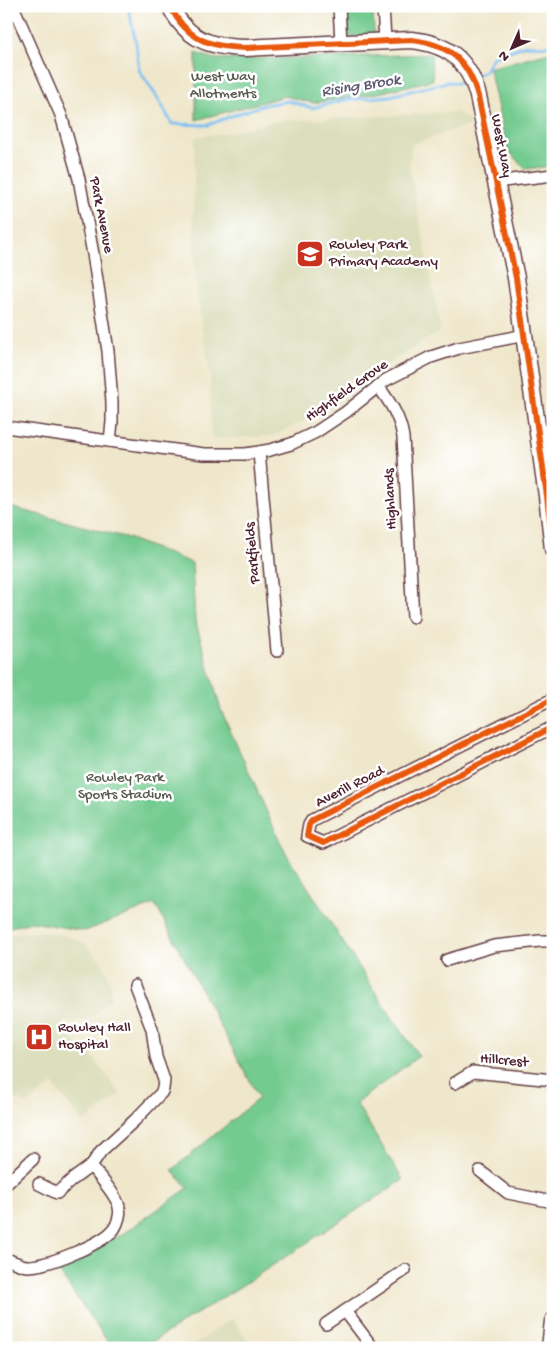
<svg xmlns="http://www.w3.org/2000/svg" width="559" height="1354" font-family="'Gochi Hand',sans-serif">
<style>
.built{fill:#dcdebc}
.green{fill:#73cb90;stroke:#5e755e}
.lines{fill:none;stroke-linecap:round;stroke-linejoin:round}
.stream{stroke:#7cbff2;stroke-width:3}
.street-casing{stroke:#633d43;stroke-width:14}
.secondary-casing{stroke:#633d43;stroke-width:19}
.street{stroke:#fff;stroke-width:11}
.secondary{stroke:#fff;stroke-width:16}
.cycleway-casing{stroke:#fff;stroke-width:9}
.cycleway{stroke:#e8590c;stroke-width:6}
.labels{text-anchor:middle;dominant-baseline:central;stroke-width:5;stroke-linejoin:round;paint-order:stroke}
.park-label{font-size:15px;fill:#585b4e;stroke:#fff}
.street-label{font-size:15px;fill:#4a1f2b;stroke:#fff}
.poi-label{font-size:15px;fill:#4a1f2b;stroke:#fff;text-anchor:start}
.water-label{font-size:16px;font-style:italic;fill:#5c5771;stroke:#fff}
</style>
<rect width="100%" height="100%" fill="#fff"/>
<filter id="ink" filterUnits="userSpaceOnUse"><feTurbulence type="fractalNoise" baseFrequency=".02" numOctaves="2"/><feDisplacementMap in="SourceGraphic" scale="10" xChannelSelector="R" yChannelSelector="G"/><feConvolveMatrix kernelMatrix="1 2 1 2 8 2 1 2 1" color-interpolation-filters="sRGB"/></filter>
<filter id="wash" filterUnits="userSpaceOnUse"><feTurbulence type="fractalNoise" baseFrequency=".0096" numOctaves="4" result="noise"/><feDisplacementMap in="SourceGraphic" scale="20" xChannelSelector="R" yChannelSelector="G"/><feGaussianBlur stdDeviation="1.12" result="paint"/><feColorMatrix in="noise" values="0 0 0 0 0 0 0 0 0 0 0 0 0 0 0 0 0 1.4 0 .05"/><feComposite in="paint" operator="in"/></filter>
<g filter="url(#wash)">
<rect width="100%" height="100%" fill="#efe7cb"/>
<!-- built -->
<g class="built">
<path d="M 457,112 L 473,124 L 412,144 L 409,166 L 441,331 L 398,357 L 329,409 L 272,436 L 211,439 L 210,374 L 196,290 L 193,219 L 195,137 L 221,134 L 284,119 L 309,120 Z"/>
<path d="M 38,931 L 63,935 L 83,942 L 99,958 L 107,972 L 111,986 L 111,998 L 92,1017 L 78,1022 L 62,1022 L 82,1052 L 88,1051 L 120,1094 L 83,1123 L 53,1084 L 28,1104 L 13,1098 L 6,1099 L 6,935 Z"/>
<path d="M 232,1319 L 253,1348 L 190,1348 Z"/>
</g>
<!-- green -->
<g class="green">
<path d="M 346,6 L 373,6 L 374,37 L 347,36 Z"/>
<path d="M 553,51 L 553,166 L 525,169 L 507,149 L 489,68 Z"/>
<path d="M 196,53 L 215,59 L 307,58 L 431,54 L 433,80 L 378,93 L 313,103 L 285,96 L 196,120 Z"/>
<path d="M 6,506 L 128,538 L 192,563 L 195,620 L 221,710 L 284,850 L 381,1001 L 419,1056 L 356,1103 L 403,1180 L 238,1288 L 142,1348 L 112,1348 L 54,1265 L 121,1235 L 188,1188 L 172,1170 L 259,1098 L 155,904 L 85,931 L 32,922 L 6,928 Z"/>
</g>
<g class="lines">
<!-- stream -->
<g class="stream">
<path d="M 128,6 L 136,43 L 139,70 L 157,97 L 172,124 L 208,125 L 234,115 L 264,105 L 289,101 L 312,108 L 345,100 L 390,96 L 447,82 L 460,83 L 467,80"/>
<path d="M 475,76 L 485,71 L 493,57 L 526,45 L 553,46"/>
</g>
</g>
</g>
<g filter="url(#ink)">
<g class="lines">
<!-- street casing -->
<g class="street-casing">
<g id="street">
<path d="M 13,6 L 61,115 L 79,179 L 93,254 L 108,351 L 112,402 L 112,422 L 110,441"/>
<path d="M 339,6 L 341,43"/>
<path d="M 383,6 L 385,40"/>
<path d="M 495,182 L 553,175"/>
<path d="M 378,386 C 390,402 400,417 403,437 L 413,617"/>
<path d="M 6,427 L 204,454 L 245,454 L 259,452 L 270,450 L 291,444 L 316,432 L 346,412 L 386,380 L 431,357 L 459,348 L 525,335"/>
<path d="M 259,452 L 277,651"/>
<path d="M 553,699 L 312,820 L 309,825 L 307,836 L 323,843 L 549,729 L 553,728"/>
<path d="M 447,960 L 494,946 L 540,941 L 553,941"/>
<path d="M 455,1083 L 473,1072 L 553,1080"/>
<path d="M 91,1166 L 101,1151 L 135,1120 L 161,1093 L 163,1089 L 164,1080 L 156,1057 L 152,1029 L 135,985"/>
<path d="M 480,1171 L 508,1193 L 553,1202"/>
<path d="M 6,1184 L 33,1159"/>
<path d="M 6,1259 C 13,1261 21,1266 28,1266 C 47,1266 103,1244 114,1229 C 118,1223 121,1213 119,1207 C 117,1196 99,1176 91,1166 L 73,1179 L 57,1193 L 39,1184"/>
<path d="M 345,1311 L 373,1348"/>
<path d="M 326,1324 L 405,1270"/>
</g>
</g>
<!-- secondary casing -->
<g class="secondary-casing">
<g id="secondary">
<path d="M 170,6 C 187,40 210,47 245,48 L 411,40 C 449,44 468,60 478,96 L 516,278 L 547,496 L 553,549"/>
<path d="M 550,1348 L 553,1321"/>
</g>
</g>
<!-- street -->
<use href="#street" class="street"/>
<!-- secondary -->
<use href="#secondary" class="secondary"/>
<!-- cycleway casing -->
<g class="cycleway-casing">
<g id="cycleway">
<path d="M 170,6 C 187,40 210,47 245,48 L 411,40 C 449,44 468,60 478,96 L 516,278 L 547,496 L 553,549"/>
<path d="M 553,699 L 312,820 L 309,825 L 307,836 L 323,843 L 549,729 L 553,728"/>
</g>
</g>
<!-- cycleway -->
<use href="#cycleway" class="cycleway"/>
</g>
</g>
<!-- icons -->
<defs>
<g id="school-square" transform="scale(1.4375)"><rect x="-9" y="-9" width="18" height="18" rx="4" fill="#c8321e" stroke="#fff"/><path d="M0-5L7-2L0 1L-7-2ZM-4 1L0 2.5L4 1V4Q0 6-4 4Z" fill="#fff"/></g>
<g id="hospital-square" transform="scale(1.4375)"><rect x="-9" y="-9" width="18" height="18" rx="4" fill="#c8321e" stroke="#fff"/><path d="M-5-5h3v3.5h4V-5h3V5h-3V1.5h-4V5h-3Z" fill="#fff"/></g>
</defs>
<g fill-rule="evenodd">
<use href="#school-square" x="310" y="254"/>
<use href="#hospital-square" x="39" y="1037"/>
</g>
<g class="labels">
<!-- park labels -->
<g class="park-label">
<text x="223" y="77">West Way<tspan x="223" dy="17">Allotments</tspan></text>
<text x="125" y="778">Rowley Park<tspan x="125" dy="17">Sports Stadium</tspan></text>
</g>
<!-- street labels -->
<g class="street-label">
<text transform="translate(501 146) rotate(79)">West Way</text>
<text transform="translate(101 215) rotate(79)">Park Avenue</text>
<text transform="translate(347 391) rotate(-35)">Highfield Grove</text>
<text transform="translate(391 499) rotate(-93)">Highlands</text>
<text transform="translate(253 553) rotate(-95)">Parkfields</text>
<text transform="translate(350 787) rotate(-27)">Averill Road</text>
<text transform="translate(504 1061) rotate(5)">Hillcrest</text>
</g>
<!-- poi labels -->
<g class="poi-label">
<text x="329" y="245">Rowley Park<tspan x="329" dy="17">Primary Academy</tspan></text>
<text x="58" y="1028">Rowley Hall<tspan x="58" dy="17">Hospital</tspan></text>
</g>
<!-- water labels -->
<g class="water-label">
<text transform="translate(361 87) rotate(-9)">Rising Brook</text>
</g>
</g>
<!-- margin -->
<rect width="559" height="1354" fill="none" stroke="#fff" stroke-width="25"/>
<!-- north arrow -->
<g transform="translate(512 48) rotate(225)" stroke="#ffffff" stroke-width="4" paint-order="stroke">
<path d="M0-4L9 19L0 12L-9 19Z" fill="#4a1f2b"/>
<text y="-8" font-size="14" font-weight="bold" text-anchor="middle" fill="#4a1f2b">N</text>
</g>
</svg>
